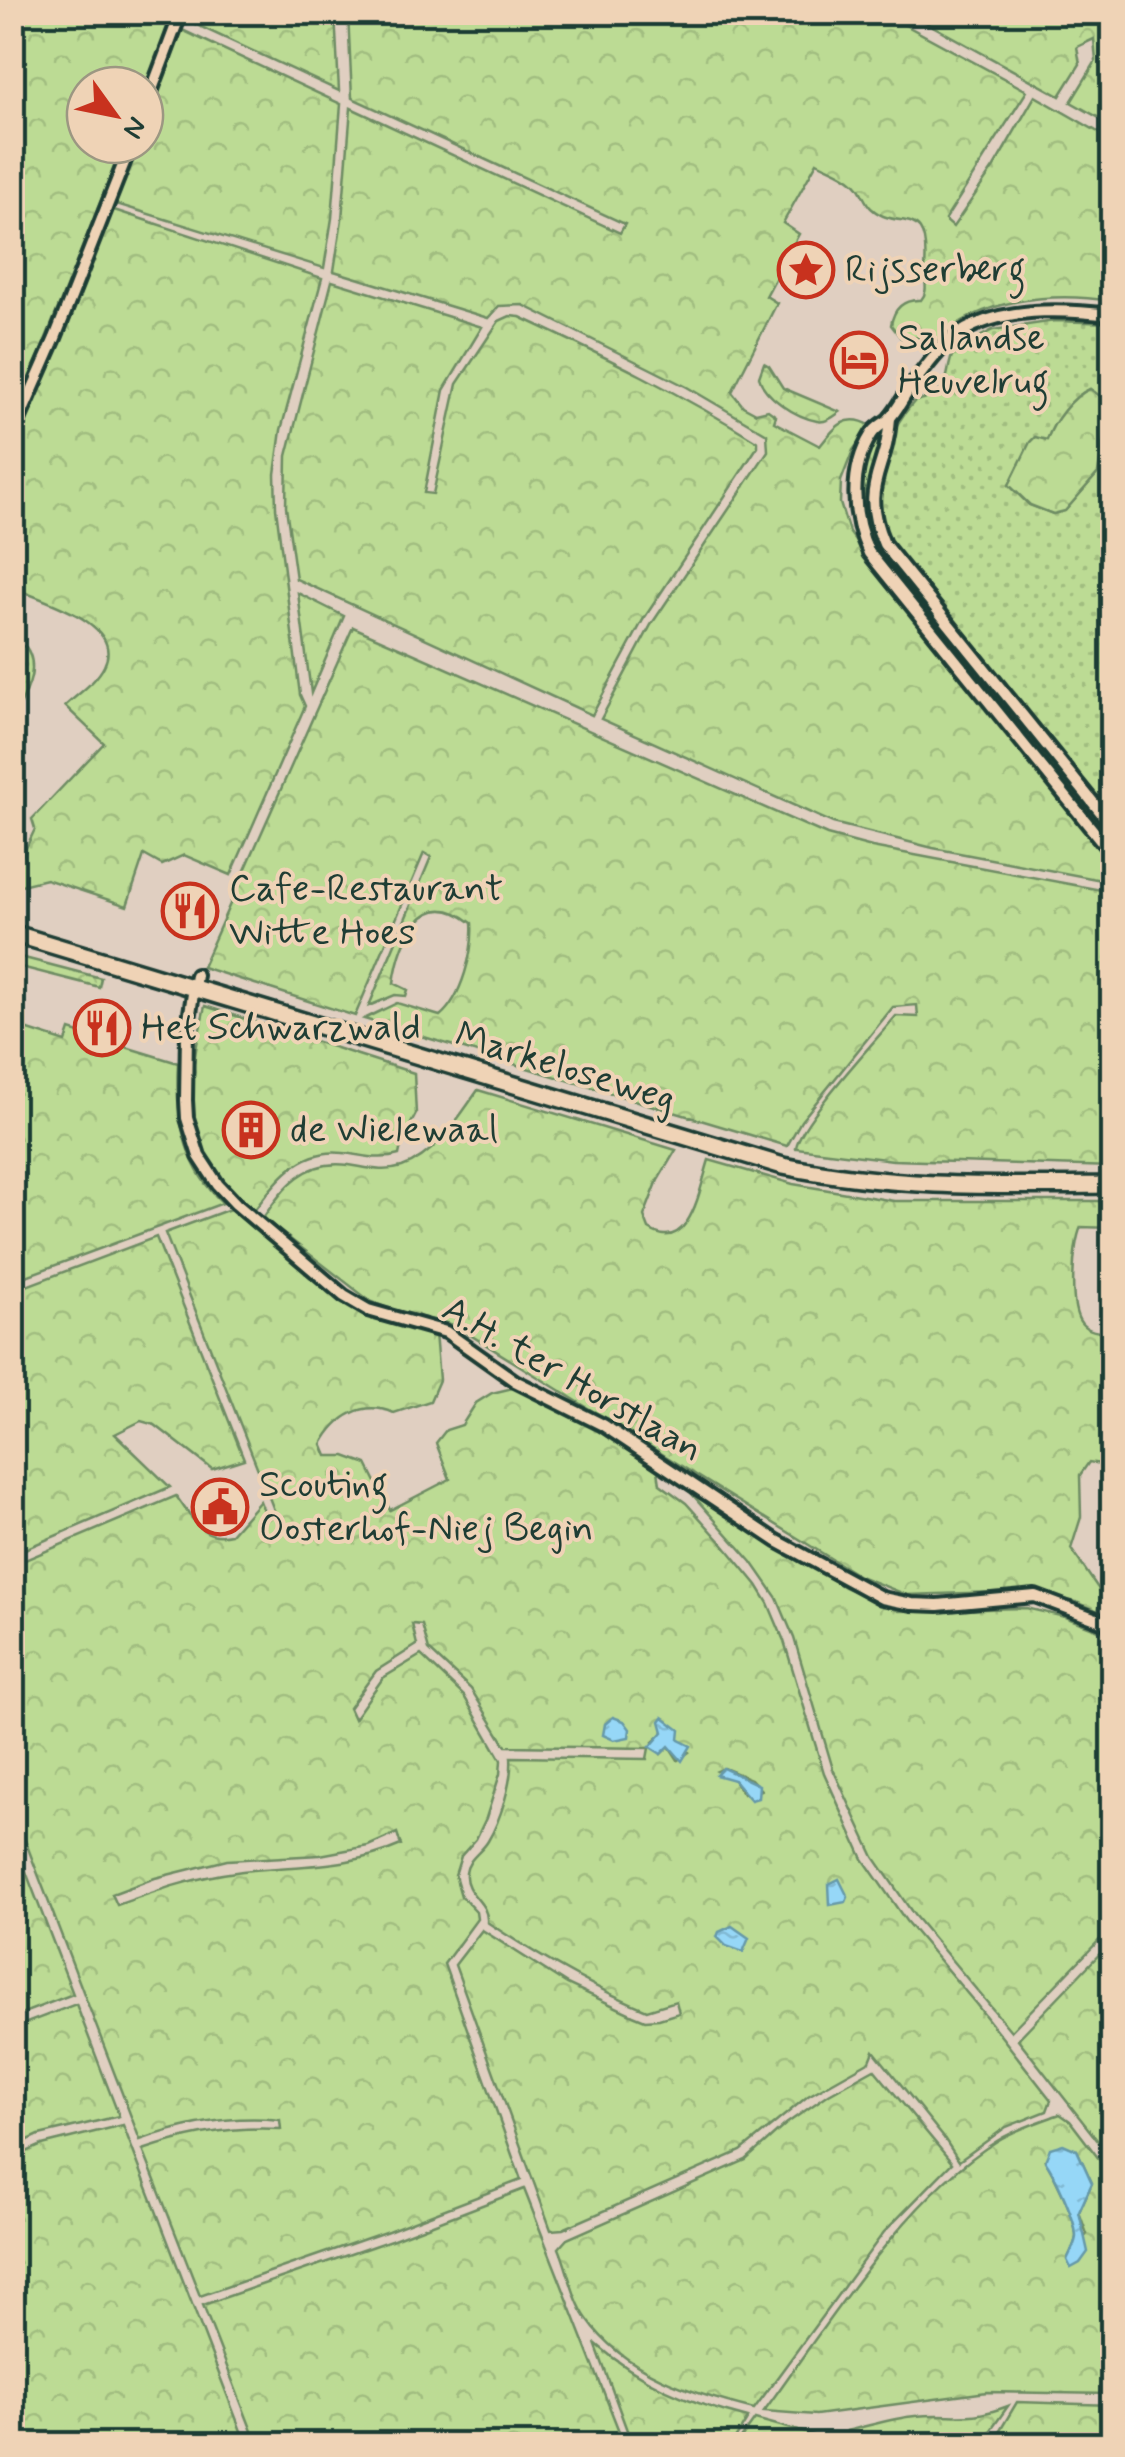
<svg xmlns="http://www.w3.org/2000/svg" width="1125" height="2457" font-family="Mynerve,sans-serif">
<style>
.grass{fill:url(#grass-dots);stroke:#6e8c64;stroke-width:2.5;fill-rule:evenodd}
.forest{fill:url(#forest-crowns);stroke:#6e8c64;stroke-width:2.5;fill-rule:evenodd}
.water{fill:url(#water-ripples);stroke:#6699a9;stroke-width:2.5}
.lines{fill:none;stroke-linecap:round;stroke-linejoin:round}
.minor-casing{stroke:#1f3d34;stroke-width:18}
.secondary-casing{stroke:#1f3d34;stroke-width:22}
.minor{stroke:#efd3b6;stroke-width:10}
.secondary{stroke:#efd3b6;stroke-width:15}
.labels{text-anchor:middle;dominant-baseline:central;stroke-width:8;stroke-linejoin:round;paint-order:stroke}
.poi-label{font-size:38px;fill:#1f3d34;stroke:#efd3b6;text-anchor:start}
.street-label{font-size:38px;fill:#1f3d34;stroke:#efd3b6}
</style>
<defs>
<pattern id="grass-dots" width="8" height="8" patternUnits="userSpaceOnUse" patternTransform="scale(2.5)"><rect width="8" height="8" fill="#bcdb94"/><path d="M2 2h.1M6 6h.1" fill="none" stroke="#a1bd80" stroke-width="1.8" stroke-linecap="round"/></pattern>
<pattern id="forest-crowns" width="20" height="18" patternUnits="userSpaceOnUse" patternTransform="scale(2.5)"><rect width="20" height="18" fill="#bcdb94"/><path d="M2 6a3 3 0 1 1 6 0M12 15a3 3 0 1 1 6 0" fill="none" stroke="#a1bd80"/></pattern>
<pattern id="water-ripples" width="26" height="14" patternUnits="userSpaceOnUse" patternTransform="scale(2.5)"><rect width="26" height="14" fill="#96d7f7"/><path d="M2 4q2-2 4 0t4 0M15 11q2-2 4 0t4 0" fill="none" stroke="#81b9d4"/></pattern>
</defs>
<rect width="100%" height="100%" fill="#e0cfc1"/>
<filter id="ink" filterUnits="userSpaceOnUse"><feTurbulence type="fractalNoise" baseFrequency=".01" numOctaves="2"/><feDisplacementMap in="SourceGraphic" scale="20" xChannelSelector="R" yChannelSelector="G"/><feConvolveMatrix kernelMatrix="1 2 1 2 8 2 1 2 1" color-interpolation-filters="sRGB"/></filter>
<g filter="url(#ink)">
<!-- grass -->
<g class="grass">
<path d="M 1055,321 L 1112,323 L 1112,741 L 1108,764 L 1112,765 L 1112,807 L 1103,807 L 884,538 C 867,494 883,435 915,401 C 955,393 942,379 954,350 L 993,330 ZM 1090,389 L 1108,402 L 1098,473 L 1065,511 L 1053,514 L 1029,505 L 1009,485 C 1020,468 1034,458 1045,442 C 1059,423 1067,400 1090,389 Z"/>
<path d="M 15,644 L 26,647 C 42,670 23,698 13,720 Z"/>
</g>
<!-- forest -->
<g class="forest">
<path d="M 12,13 L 174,13 L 145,89 L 145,85 L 85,85 L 85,145 L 123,145 L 13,421 Z"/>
<path d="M 186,13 L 335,13 L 339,91 L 184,19 Z"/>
<path d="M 348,13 L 883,13 L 1027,91 L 945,220 L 953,227 L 994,167 L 1035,96 L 1112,140 L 1112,301 C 1054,292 979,297 936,342 L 927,337 L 901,338 L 891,325 C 894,307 904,299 921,300 C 929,291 924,282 925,270 C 930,199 899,234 871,208 C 865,202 863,194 858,187 C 849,175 830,169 817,162 L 783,223 L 799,234 L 766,296 L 777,303 L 732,392 L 743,406 L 756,413 L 768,410 L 776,416 L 774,422 L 820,446 C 834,428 846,411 871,426 L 853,450 L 841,481 L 840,503 L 849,532 L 917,624 L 1112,864 L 1112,882 L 933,848 L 833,823 L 601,719 L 651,625 L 768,451 L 767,434 L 687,387 L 523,305 L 499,306 L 488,318 L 334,271 L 342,219 L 351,108 L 620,233 L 625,224 L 352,98 Z"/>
<path d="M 909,13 L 1112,13 L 1112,125 L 1071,102 L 1096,61 L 1094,39 L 1077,47 L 1080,64 L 1060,96 Z"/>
<path d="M 180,29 L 341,104 L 332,218 L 324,268 L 113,203 L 136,145 L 145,145 L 145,121 Z"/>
<path d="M 111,209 L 322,278 L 281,430 L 275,474 L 276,508 L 300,695 L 305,706 L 231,875 L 184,855 L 162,865 L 144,855 L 127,906 L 46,879 L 13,887 L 12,878 L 35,829 L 32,819 L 104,743 L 65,706 C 78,694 97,681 104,666 C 126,623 41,600 13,588 L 12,451 Z"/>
<path d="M 332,281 L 482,327 L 444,390 L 424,493 L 433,494 L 457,384 L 499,321 L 510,316 L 520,317 C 602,355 682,394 758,442 L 758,446 L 643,620 L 592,715 L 296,579 L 286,507 L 287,456 Z"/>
<path d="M 764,363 L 769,366 L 783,388 L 840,412 C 833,417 826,423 817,421 C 796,417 764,397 759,377 Z"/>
<path d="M 1090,389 L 1109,402 L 1098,473 L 1065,511 L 1053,514 L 1030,505 L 1009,485 L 1030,442 L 1035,437 L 1047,440 C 1053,422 1072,396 1090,389 Z"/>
<path d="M 881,430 L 887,435 C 873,469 863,496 875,532 L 964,649 L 956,656 L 882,565 L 864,536 L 861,482 L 872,438 Z"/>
<path d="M 298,593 L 344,616 L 311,693 Z"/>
<path d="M 353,627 L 827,835 L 872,847 L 1112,892 L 1112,1167 L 893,1160 L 796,1148 C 798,1124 876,1040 896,1016 L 918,1017 L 917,1005 L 893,1007 L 801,1121 L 787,1146 L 364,1019 L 397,1003 L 440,1016 C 462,998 474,950 472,923 C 423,884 400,941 394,983 L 408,990 L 406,996 L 395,995 L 369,1006 L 431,857 L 424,853 L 355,1016 L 202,967 Z"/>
<path d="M 972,660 L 1089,804 L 1082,811 L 964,667 Z"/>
<path d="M 13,955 L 101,978 L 99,987 L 13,965 Z"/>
<path d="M 205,1006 L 414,1073 L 416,1114 L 402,1141 L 399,1155 C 379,1161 363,1155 343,1153 C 301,1148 276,1180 254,1211 C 237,1195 218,1180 206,1159 C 180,1114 194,1054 205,1006 Z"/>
<path d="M 13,1025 L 66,1042 L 70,1030 L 178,1063 C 175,1114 183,1167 223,1203 L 13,1281 Z"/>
<path d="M 478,1090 L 676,1150 L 658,1180 L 644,1216 L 649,1229 C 690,1256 700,1187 709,1160 L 793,1184 L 894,1201 L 1112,1201 L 1112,1228 L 1081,1227 C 1073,1243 1068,1309 1082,1324 C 1089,1332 1102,1333 1112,1333 L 1112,1466 L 1089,1462 L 1080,1475 L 1081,1517 L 1071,1549 L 1102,1594 L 1098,1611 L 1076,1602 L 1028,1591 L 907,1595 L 859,1576 L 454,1325 L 395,1311 L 370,1301 L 263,1218 C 285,1186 305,1159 349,1165 C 368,1168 383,1173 402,1167 C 436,1155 459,1117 478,1090 Z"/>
<path d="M 230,1209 L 346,1302 L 369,1315 L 435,1333 L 439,1380 L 430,1401 L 394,1413 C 363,1400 337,1416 322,1444 L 327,1456 L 345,1456 L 367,1464 L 390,1510 L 450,1479 L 436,1443 L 446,1430 L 462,1425 L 476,1403 L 492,1393 L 517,1387 L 601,1430 L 658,1471 L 660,1484 L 686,1503 L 724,1545 L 757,1585 L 768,1603 L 784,1641 L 824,1773 L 863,1859 L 906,1921 L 976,2004 L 1051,2100 L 1047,2111 L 1006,2127 L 959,2161 L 944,2138 L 874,2051 L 870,2061 L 808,2096 L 741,2151 L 563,2229 L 551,2230 L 455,1965 L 482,1930 L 567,1984 L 633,2015 L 645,2020 L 659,2019 L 679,2013 L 676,2001 L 647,2010 C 590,1987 538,1956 487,1922 C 489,1901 464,1895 466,1873 C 468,1858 481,1853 488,1841 C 500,1821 513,1781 511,1757 L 647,1759 L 649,1748 L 506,1746 L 471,1689 L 429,1650 L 422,1625 L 412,1624 L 417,1645 L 376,1671 L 349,1708 L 354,1719 L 383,1678 L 421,1655 L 464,1696 L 501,1760 L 500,1774 L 486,1818 L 476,1839 L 461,1856 L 455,1875 L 461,1896 L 476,1912 L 477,1919 L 444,1964 L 521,2180 L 388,2231 L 200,2296 L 143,2150 C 188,2134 234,2126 281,2129 L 280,2120 C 233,2115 185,2124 140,2140 L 13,1809 L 13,1565 L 176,1496 C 192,1517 200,1541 231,1534 L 260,1501 L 267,1519 L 276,1515 L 165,1233 ZM 664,1727 L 689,1752 L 678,1760 L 669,1746 L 661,1754 L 653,1742 L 662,1734 ZM 724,1768 L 751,1779 L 761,1790 L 743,1794 L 734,1780 L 717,1771 ZM 397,1833 L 401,1845 C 344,1870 296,1864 236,1872 C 195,1877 156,1891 117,1905 L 112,1894 L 155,1878 L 227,1860 L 320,1855 L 368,1846 Z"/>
<path d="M 156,1237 L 244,1459 L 212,1469 L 155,1425 L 141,1421 L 115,1434 L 170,1487 L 13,1554 L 13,1291 Z"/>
<path d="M 691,1493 L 844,1587 L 899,1611 L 1026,1608 L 1065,1617 L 1112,1635 L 1112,1927 L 1011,2031 L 914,1915 L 874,1857 L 833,1769 L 794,1638 L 777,1598 L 752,1562 Z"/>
<path d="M 13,1838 L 73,1994 L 13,2017 L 12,2017 Z"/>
<path d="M 1112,1941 L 1112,2159 L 1018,2039 Z"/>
<path d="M 76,2004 L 119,2116 L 39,2135 L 13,2147 L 13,2028 Z"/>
<path d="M 874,2069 L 952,2163 L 884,2232 L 754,2409 C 694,2394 624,2373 587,2319 C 573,2300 568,2269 559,2248 L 567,2239 L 746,2160 L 786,2124 L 829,2094 Z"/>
<path d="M 1060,2114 L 1070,2121 L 1112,2176 L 1112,2394 L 987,2392 L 816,2415 L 764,2411 C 827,2325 906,2197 997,2141 C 1016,2129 1039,2122 1060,2114 ZM 1077,2150 L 1092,2183 L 1079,2212 L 1087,2234 L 1067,2260 C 1070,2253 1075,2245 1076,2237 C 1076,2218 1055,2177 1045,2160 Z"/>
<path d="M 123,2125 L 246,2444 L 13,2444 L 13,2158 L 42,2145 Z"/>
<path d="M 524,2189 L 624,2444 L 257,2444 L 203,2305 L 391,2240 Z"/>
<path d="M 595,2343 C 640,2383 689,2403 748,2418 L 732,2444 L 632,2444 Z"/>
<path d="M 1017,2402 L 1112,2405 L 1112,2444 L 992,2444 Z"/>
<path d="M 1008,2406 L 981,2444 L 898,2444 L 846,2431 C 869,2426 892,2418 915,2416 C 955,2412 966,2422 1008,2406 Z"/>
<path d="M 755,2419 L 847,2444 L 737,2444 Z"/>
</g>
<!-- water -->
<g class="water">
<path d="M 613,1717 L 624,1721 L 630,1729 L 629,1737 L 614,1740 L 603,1735 L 605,1724 Z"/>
<path d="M 663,1717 L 680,1730 L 679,1740 L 691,1746 L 682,1761 L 669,1746 L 661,1754 L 650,1747 L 663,1732 L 660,1721 Z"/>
<path d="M 723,1768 L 759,1785 L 758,1798 L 751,1800 L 734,1780 L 716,1775 Z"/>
<path d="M 839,1879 L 848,1897 L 846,1902 L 830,1905 L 829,1884 Z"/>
<path d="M 732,1926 L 749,1938 L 743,1952 L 726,1946 L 717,1937 L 719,1932 Z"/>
<path d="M 1063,2144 L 1077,2150 L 1092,2183 L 1079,2212 L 1088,2252 L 1080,2263 L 1071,2268 L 1067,2260 C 1070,2253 1075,2245 1076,2237 C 1076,2219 1055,2175 1045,2161 L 1050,2148 Z"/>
</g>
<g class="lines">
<!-- minor casing -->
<g class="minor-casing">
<g id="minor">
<path d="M 145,108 L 181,12"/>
<path d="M 1112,315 C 1069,310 1017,307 975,325 C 946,337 929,363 910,388 C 903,398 897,411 888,420 C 882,425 875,428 871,435 C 849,470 852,517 869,553 L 1112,854"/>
<path d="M 890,418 C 887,473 858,484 884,544 L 1112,826"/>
<path d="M 12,436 L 55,338 L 131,145"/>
<path d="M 196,975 L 187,1032 L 186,1100 L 187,1118 L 199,1156 L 218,1185 L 236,1204 L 344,1296 L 368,1310 L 446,1332 L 515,1381 L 603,1425 L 777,1541 L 882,1598 L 912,1604 L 938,1605 L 1035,1596 L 1112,1625"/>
</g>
</g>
<!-- secondary casing -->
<g class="secondary-casing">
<path id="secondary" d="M 12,933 L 783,1166 C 895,1189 999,1186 1112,1185"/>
</g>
<!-- minor -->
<use href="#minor" class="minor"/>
<!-- secondary -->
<use href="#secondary" class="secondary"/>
</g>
</g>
<!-- icons -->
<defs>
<g id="sight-ring" transform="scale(2.875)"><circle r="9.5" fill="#efd3b6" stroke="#c8321e" stroke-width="1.5"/><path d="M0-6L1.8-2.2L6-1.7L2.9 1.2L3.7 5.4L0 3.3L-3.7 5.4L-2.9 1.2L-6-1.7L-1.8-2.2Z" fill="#c8321e"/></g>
<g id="hotel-ring" transform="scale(2.875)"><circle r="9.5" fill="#efd3b6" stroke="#c8321e" stroke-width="1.5"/><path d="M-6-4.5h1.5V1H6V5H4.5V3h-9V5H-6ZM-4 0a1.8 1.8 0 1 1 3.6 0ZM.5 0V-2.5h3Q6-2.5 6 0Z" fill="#c8321e"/></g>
<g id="restaurant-ring" transform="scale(2.875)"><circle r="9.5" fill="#efd3b6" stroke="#c8321e" stroke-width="1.5"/><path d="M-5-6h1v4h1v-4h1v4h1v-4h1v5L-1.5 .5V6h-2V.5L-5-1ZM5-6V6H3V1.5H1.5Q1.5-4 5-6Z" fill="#c8321e"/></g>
<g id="building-ring" transform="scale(2.875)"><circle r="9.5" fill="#efd3b6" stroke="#c8321e" stroke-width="1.5"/><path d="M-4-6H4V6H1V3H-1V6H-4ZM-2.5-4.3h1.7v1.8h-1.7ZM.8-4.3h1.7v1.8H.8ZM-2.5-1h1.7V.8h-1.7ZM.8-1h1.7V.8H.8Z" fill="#c8321e"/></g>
<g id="civic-ring" transform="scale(2.875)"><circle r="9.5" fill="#efd3b6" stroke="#c8321e" stroke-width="1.5"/><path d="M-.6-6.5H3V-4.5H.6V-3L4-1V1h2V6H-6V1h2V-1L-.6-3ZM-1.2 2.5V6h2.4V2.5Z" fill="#c8321e"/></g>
</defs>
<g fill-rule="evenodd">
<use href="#sight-ring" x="806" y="270"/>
<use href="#hotel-ring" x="859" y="360"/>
<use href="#restaurant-ring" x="190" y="911"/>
<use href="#restaurant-ring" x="102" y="1028"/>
<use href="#building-ring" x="251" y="1130"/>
<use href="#civic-ring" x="220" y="1507"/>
</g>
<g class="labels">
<!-- poi labels -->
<g class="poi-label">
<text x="845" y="270">Rijsserberg</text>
<text x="898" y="338">Sallandse<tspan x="898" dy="44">Heuvelrug</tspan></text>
<text x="229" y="889">Cafe-Restaurant<tspan x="229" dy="44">Witte Hoes</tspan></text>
<text x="141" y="1028">Het Schwarzwald</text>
<text x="290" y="1130">de Wielewaal</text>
<text x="259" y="1485">Scouting<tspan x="259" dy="44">Oosterhof-Niej Begin</tspan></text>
</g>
<!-- street labels -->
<g class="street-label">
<text transform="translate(565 1068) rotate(17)">Markeloseweg</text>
<text transform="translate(572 1380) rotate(30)">A.H. ter Horstlaan</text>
</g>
</g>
<!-- margin -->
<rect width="1125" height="2457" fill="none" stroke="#efd3b6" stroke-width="50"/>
<rect x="25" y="25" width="1075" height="2407" fill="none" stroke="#1f3d34" stroke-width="4" filter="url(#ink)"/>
<!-- north arrow -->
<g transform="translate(115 115) rotate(123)"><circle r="48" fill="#efd3b6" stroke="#9c9782" stroke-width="2.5"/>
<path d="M0-8L18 38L0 25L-18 38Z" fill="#c8321e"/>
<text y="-15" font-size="28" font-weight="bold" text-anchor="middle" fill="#1f3d34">N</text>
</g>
</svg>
